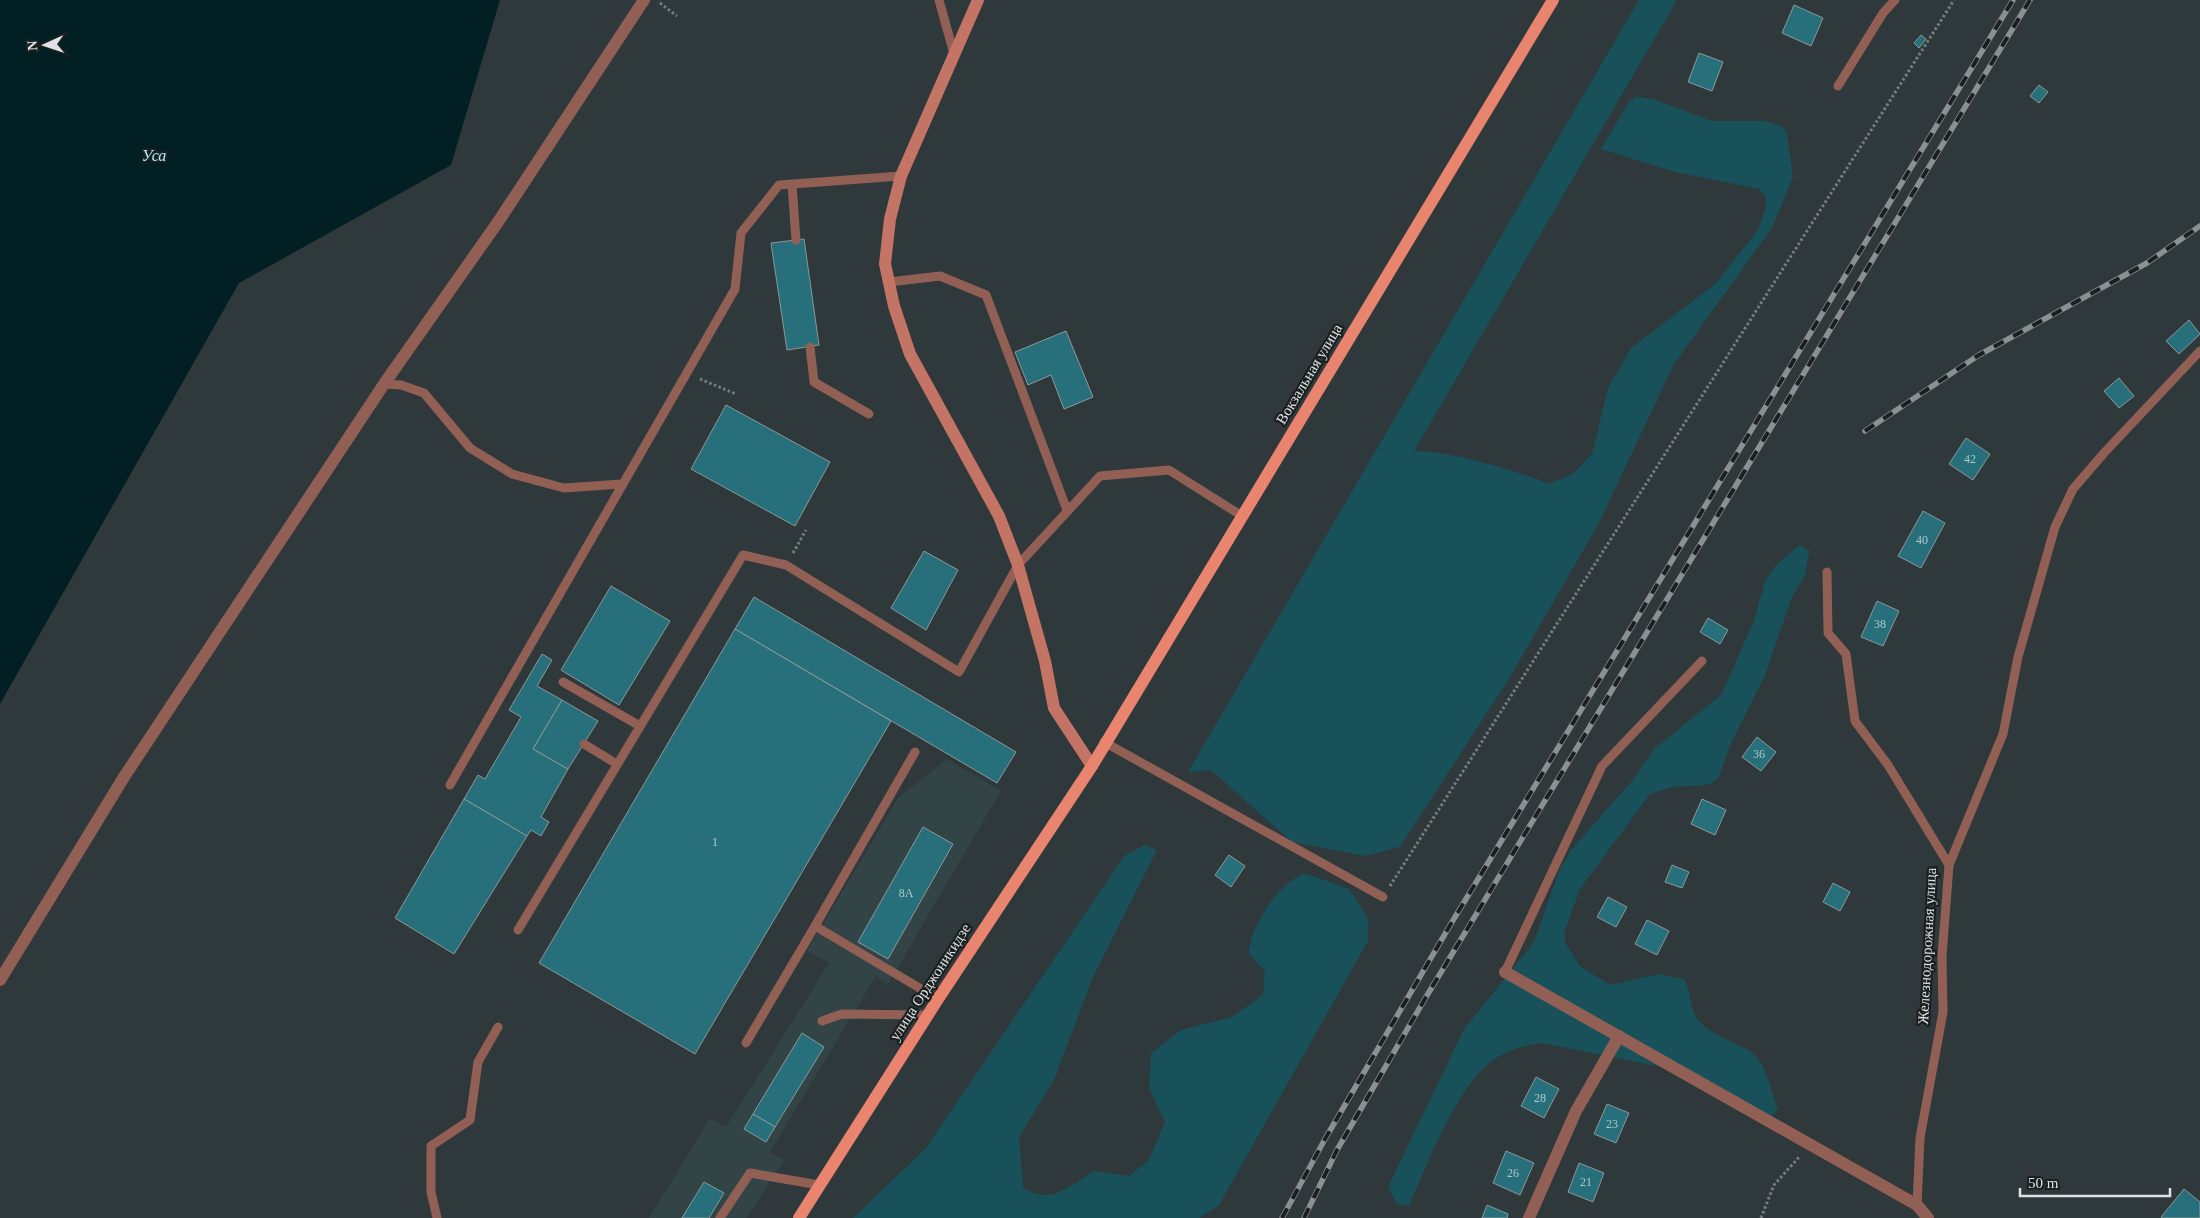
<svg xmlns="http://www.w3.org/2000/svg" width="2200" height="1218" font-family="Georgia,serif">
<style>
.built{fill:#334447}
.green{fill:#19515a}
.water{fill:#022024}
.building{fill:#27707b;stroke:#8d9899}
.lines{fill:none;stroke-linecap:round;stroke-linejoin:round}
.path{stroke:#777e80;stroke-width:3;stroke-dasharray:2.5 2.5;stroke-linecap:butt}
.lane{stroke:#915f54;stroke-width:9}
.street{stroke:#915f54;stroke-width:12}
.secondary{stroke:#c37464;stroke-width:12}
.primary{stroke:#e9846f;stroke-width:12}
.rail-casing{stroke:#8a9193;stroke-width:5.5}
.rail{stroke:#1b1f1f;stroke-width:4;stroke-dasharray:11;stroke-linecap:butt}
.labels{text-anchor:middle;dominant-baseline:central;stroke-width:4.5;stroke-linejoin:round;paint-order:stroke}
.number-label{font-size:12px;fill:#b0c7ca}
.street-label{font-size:15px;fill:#dee4e5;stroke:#1b1f1f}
.water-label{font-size:16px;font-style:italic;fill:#aaf1fd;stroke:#1b1f1f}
</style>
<rect width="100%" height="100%" fill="#2f383a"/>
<!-- built -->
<path class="built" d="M 947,759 L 1001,791 L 888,984 L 876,976 L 770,1152 L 784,1160 L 747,1218 L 649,1218 L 710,1118 L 726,1127 L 829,963 L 807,951 L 898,798 Z"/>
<!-- green -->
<g class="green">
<path d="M 1639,0 L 1677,0 L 1414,451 C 1451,451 1514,470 1549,484 L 1573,474 L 1592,454 L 1608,388 L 1631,348 L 1715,284 L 1758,230 L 1766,206 L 1766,196 L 1759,189 L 1675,172 L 1601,149 L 1629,102 L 1636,97 L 1653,99 L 1712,121 L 1765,121 L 1781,126 L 1787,133 L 1793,177 L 1772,228 L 1674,364 L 1598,525 L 1507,682 L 1400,847 L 1365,856 L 1292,842 L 1211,770 L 1188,772 Z"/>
<path d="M 1800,545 L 1809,551 L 1805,576 L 1792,597 L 1765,675 L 1731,743 L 1718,779 L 1707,785 L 1672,787 L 1650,794 L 1580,889 L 1564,933 L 1566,944 L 1580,966 L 1610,985 L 1659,974 L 1684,979 C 1692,993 1689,1010 1699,1021 C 1715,1040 1749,1044 1760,1061 C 1768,1075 1772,1094 1778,1109 L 1771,1118 L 1683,1067 L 1657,1066 L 1542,1043 C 1527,1045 1511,1049 1498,1057 C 1457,1082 1429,1162 1409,1206 L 1397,1204 L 1388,1187 L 1464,1029 L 1534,942 L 1559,871 L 1571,850 L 1632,781 L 1654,749 L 1721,695 L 1754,621 L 1765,581 L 1779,562 Z"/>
<path d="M 1145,845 L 1157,850 L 1093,977 L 1054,1080 L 1019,1137 L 1023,1187 C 1049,1207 1071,1185 1094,1171 L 1129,1176 L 1149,1160 L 1165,1122 L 1149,1088 L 1151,1053 L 1181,1030 L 1232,1017 L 1263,995 L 1265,971 L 1249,954 C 1249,926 1279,884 1304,873 L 1349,889 L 1368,918 L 1368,941 L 1219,1205 L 1199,1218 L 853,1218 L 926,1148 L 1124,856 Z"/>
</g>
<!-- water -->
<path class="water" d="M 0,0 L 500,0 L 451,165 L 239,283 L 0,704 Z"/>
<!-- building -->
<g class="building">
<path d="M 1794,5 L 1823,18 L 1811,46 L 1782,33 Z"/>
<path d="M 1921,35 L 1926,39 L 1919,48 L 1914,43 Z"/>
<path d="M 1699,53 L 1723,62 L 1712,91 L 1688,82 Z"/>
<path d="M 2039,85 L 2048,92 L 2039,103 L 2030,96 Z"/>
<path d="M 804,239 L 819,345 L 787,350 L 771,243 Z"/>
<path d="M 2189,320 L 2200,334 L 2179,354 L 2166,341 Z"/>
<path d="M 1066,331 L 1093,397 L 1064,409 L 1051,375 L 1028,385 L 1015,352 Z"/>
<path d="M 2119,378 L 2134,396 L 2119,408 L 2104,391 Z"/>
<path d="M 726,405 L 830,462 L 795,526 L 691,469 Z"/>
<path d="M 1966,438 L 1990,454 L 1973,480 L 1949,464 Z"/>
<path d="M 1923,511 L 1945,523 L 1921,568 L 1898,556 Z"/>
<path d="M 924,551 L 958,570 L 926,630 L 891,608 Z"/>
<path d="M 611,586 L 670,621 L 619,705 L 561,670 Z"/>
<path d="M 754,597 L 1016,752 L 997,783 L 735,629 Z"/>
<path d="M 1877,601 L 1899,611 L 1883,646 L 1861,637 Z"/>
<path d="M 1708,618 L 1728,630 L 1720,644 L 1700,632 Z"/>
<path d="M 735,629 L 891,721 L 695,1054 L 539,963 Z"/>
<path d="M 542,654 L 552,660 L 537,686 L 562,700 L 533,749 L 568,769 L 541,817 L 549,822 L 541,836 L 531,830 L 527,836 L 464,799 L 478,775 L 485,779 L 521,717 L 509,710 Z"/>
<path d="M 562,700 L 598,721 L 568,769 L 533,749 Z"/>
<path d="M 1757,737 L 1776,752 L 1761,771 L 1742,757 Z"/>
<path d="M 464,799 L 527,836 L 454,954 L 395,918 Z"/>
<path d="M 1702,799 L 1726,810 L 1715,835 L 1691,824 Z"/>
<path d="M 923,827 L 953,844 L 888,959 L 858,942 Z"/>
<path d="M 1229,855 L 1245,866 L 1231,887 L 1215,875 Z"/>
<path d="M 1672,865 L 1689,872 L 1682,888 L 1665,882 Z"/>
<path d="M 1833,883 L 1850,892 L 1840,911 L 1823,902 Z"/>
<path d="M 1608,897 L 1627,907 L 1616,927 L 1597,917 Z"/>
<path d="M 1647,920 L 1669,931 L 1657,955 L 1635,944 Z"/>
<path d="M 802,1033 L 824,1047 L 775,1127 L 753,1114 Z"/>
<path d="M 1536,1077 L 1559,1089 L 1544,1118 L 1521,1106 Z"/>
<path d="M 1607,1104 L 1629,1113 L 1616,1143 L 1594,1134 Z"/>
<path d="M 753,1114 L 775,1127 L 766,1142 L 744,1129 Z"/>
<path d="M 1506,1151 L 1534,1163 L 1520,1195 L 1493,1183 Z"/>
<path d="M 1579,1163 L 1604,1173 L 1593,1202 L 1568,1192 Z"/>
<path d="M 704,1182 L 724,1193 L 709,1218 L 682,1218 Z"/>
<path d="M 2184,1189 L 2200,1202 L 2200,1218 L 2163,1218 L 2161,1217 Z"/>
<path d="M 1487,1205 L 1508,1214 L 1507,1218 L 1482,1218 Z"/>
</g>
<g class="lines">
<!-- path -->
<g class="path">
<path d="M 660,3 L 677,16"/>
<path d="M 700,379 L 736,394"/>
<path d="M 793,553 L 806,530"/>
<path d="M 1390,886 L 1954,0"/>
<path d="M 1761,1218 L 1774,1185 L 1800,1156"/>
</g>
<!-- lane -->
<g class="lane">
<path d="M 939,0 L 954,54"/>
<path d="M 1838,86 L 1883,13 L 1895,0"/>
<path d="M 792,184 L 796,240"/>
<path d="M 889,282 L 940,276 L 986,295 L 1067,510"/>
<path d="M 810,347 L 814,382 L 869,414"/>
<path d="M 384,384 L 401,385 L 424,393 L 470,448 L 512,474 L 564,488 L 621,484"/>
<path d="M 1827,572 L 1828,633 L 1846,654 L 1855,721 L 1888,765 L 1949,865 L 1942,956 L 1943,1012 L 1920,1138 L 1917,1205"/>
<path d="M 563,682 L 640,726"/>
<path d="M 1104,742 L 1383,897"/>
<path d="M 584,744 L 617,764"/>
<path d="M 450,785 L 735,289 L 741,233 L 779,185 L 901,176"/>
<path d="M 1949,865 L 2003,734 L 2018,657 L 2055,527 L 2073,489 L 2104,453 L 2200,351"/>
<path d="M 815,926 L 938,999"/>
<path d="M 518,930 L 743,555 L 786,565 L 959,672 L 1018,565 L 1100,476 L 1169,470 L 1242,516"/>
<path d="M 1505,972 L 1602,766 L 1702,661"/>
<path d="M 822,1021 L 842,1014 L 928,1015"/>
<path d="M 746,1043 L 815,926 L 915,752"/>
<path d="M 437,1218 L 431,1192 L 431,1146 L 470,1120 L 478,1062 L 498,1027"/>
<path d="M 720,1218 L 750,1173 L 819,1185"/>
</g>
<!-- street -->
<g class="street">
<path d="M 1505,972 L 1917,1205 L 1928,1218"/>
<path d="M 0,980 L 124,777 L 384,384 L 498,222 L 644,0"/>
<path d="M 1529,1218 L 1576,1111 L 1619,1036"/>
</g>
<!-- secondary -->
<path class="secondary" d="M 978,0 L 901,176 L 890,219 L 885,264 L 894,306 L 910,354 L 999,516 L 1018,565 L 1045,661 L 1054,708 L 1092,766"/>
<!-- primary -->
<path class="primary" d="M 799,1218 L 938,999 L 1092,766 L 1553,0"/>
<!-- rail casing -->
<g class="rail-casing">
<g id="rail">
<path d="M 1865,431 L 1979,355 L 2147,263 L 2200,226"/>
<path d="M 1282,1218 L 1325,1139 L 1452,922 L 2013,0"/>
<path d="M 1304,1218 L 1337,1150 L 1426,997 L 2030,0"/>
</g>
</g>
<!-- rail -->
<use href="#rail" class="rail"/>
</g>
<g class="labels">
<!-- number labels -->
<g class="number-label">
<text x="1970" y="459">42</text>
<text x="1922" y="540">40</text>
<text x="1880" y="624">38</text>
<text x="1759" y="754">36</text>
<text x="715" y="842">1</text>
<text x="906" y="893">8А</text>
<text x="1540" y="1098">28</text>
<text x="1612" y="1124">23</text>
<text x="1513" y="1173">26</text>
<text x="1586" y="1182">21</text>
</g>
<!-- street labels -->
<g class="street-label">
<text transform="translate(1309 374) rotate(-59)">Вокзальная улица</text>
<text transform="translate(1927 946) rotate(-87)">Железнодорожная улица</text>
<text transform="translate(930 982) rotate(-57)">улица Орджоникидзе</text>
</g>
<!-- water labels -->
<g class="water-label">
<text x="154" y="155">Уса</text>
</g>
</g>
<!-- north arrow -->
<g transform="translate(45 45) rotate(267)" stroke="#1b1f1f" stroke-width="4" paint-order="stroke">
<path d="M0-4L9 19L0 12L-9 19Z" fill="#dee4e5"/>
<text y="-8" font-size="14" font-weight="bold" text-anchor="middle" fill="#dee4e5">N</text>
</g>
<!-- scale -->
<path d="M2020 1188v8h150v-8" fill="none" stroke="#dee4e5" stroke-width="2.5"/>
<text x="2028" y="1188" font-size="15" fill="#dee4e5" stroke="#1b1f1f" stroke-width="4" paint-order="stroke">50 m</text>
</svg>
